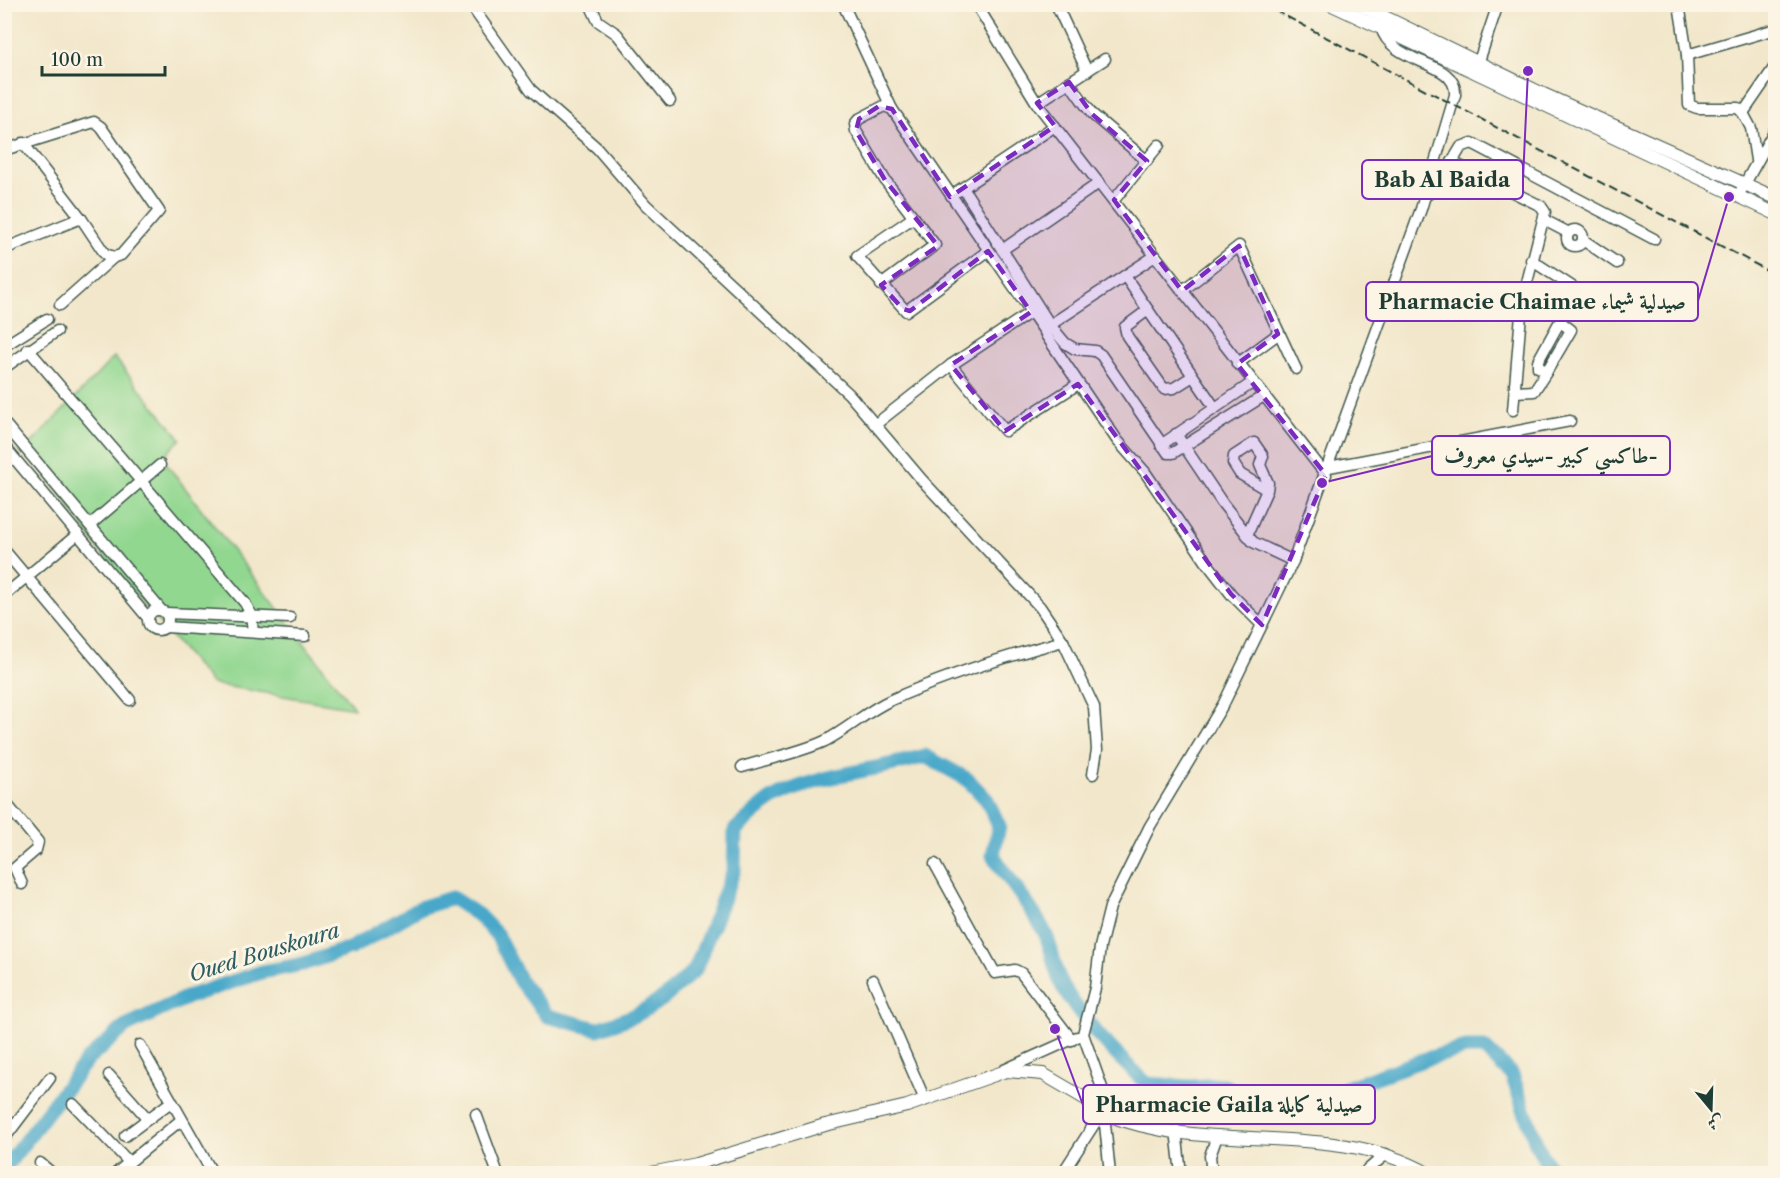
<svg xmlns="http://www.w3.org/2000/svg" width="1780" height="1178" font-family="'Libre Caslon Text',Amiri,serif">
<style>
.green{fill:#91d790;stroke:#588a62;stroke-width:1.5}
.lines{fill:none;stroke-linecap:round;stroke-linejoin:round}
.river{stroke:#4aa8c9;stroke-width:15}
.minor-casing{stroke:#3f564b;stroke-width:13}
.tertiary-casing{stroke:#3f564b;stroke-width:14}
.minor{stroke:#fff;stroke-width:10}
.tertiary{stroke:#fff;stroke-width:12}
.rail{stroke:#1f3d34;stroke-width:2;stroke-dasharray:9 4.5;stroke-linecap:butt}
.marked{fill:#7b2cbf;fill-opacity:0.2;stroke:#7b2cbf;stroke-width:4.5;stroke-dasharray:12 8;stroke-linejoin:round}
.labels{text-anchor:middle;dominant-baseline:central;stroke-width:6;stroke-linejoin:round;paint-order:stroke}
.water-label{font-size:21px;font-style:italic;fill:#2c5d61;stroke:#fcf5e5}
.leader{fill:none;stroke:#7b2cbf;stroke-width:2}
.callout-dot{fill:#7b2cbf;stroke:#fcf5e5;stroke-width:2}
.callout{fill:#fcf5e5;stroke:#7b2cbf;stroke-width:2}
.callout-label{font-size:21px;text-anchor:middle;font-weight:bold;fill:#1f3d34}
</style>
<rect width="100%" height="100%" fill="#fcf5e5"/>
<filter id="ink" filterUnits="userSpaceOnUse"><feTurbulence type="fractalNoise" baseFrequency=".0167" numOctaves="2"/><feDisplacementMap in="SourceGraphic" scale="12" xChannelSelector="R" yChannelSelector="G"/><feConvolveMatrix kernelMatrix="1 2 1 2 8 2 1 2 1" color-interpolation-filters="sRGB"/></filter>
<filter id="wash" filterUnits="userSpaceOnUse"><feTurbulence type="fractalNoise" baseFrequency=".008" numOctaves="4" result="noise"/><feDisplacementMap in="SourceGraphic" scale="24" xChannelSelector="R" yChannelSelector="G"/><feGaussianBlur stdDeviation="1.35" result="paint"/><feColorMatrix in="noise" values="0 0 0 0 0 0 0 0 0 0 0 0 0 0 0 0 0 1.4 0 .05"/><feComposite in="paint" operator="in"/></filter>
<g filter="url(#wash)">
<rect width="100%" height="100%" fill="#f2e7cb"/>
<!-- green -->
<path class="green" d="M 114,357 L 181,439 L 162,458 L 354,708 L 212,684 L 111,566 L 27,448 Z"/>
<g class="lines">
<!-- river -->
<path class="river" d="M 4,1169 L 87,1060 L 126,1026 L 190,996 L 262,972 L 303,964 L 351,948 L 420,908 L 452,898 L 478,915 L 497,935 L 520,981 L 547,1016 L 598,1029 L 636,1015 L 664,998 L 695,970 L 734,870 L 735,830 C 748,819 763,803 778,796 C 824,773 877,771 925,756 L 967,779 L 987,800 L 999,826 L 993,855 C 1009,881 1029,903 1044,931 C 1053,948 1053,969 1063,987 C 1084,1023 1117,1056 1147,1084 L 1190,1087 L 1221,1085 L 1266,1100 L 1302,1104 L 1426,1059 L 1466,1048 L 1484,1048 L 1512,1075 L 1536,1143 L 1552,1174"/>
</g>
</g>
<g filter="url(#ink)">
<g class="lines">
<!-- minor casing -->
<g class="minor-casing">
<g id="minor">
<path d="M 470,4 L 531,90 L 597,148 L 646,205 L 849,394 L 922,480 L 1040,607 L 1063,641 L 1094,707 L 1097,750 L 1093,774"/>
<path d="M 590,4 L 598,21 L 617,34 L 670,101"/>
<path d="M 843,4 L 892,109"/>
<path d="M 976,4 L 1038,105 L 1326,475"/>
<path d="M 1056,4 L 1087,71"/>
<path d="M 1679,4 L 1687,55 L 1689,105 L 1697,108 L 1738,108 L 1743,113"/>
<path d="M 1687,55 L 1776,29"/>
<path d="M 1479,61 L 1498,4"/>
<path d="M 1069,82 L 1092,114 L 1147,161"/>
<path d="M 1037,103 L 1105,59"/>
<path d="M 23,143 L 81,218 L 105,254 L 114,257"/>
<path d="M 4,150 L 94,122 L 101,127 L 159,211 L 121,255 L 114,257 L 60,305"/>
<path d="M 1756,160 L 1751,128 L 1743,113 L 1776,65"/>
<path d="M 1452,162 L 1541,206 L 1545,212 L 1522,302 L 1513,410"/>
<path d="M 963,188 L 1050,325 L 1065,343 L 1075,349 L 1095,351 L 1101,355 L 1168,453 L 1173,453 L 1262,397"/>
<path d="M 958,191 L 1055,126"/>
<path d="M 1425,196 L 1436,189 L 1461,147 L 1472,143 L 1654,239"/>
<path d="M 1738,196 L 1776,128"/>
<path d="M 1114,200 L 1159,145"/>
<path d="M 914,217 L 857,256 L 906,311 L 988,251"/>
<path d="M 1544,220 L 1569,233"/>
<circle cx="1575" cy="238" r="8"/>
<path d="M 1583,240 L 1617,263"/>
<path d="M 4,249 L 81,218"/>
<path d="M 1002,250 L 1099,183"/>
<path d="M 1155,256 L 1050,325 L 1046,329 L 1046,335 L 1117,440 L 1145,472 L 1207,563 L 1231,594 L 1262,625"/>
<path d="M 1531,260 L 1608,310"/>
<path d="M 1125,276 L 1148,310"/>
<path d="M 881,285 L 935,245 L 885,180 L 856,131 L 855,124 L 859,119 L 884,106 L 892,109 L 1045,332"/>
<path d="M 1182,291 L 1239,246 L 1296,369"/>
<path d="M 1031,312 L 951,365 L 1005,431 L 1078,384"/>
<path d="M 1562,323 L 1571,330 L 1547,371 L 1538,367 L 1538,361 L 1559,323 Z"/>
<path d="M 4,346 L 47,319"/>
<path d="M 28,349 L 245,603 L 251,614 L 253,632"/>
<path d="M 1237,364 L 1278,334"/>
<path d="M 4,368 L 57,331"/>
<path d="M 1193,376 L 1174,388 L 1164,389 L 1127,336 L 1125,327 L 1148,310 L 1215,408"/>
<path d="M 1515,392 L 1534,391 L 1547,371"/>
<path d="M 4,423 L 160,609"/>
<path d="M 876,424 L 951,365"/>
<path d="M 1176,434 L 1223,504 L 1253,542 L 1293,561"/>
<path d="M 1161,445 L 1252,383"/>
<path d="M 4,446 L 148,618"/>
<path d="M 1329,467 L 1570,421"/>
<path d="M 90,525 L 160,465"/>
<path d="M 1247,535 L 1267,490 L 1268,483 L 1260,465 L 1263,456 L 1254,443 L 1234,456 L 1233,463 L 1240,474 L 1267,490"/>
<path d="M 4,550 L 130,700"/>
<path d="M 7,593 L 78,534"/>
<circle cx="158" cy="620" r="10"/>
<path d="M 166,613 L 290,618"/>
<path d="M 166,627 L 305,636"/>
<path d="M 742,767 C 770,758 799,753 825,741 C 848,729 867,711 891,700 C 947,675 1004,657 1063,641"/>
<path d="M 4,801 L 38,842 L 36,850 L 15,868 L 22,884"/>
<path d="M 935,864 L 995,973 L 1015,970 L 1021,973 L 1072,1040"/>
<path d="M 873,980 L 925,1100"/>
<path d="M 140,1045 L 213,1174"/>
<path d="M 1004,1070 L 1077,1037"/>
<path d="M 109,1075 L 148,1119"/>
<path d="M 1107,1102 L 1083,1034 L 1095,988 L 1100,947 L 1110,907 L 1150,826 L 1224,703 L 1293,561 L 1421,209 L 1455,95 C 1458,59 1391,66 1381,27"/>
<path d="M 73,1104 L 128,1161"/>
<path d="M 476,1114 L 498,1174"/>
<path d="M 1104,1114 L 1110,1174"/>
<path d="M 1176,1130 L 1181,1174"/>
<path d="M 125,1136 L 171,1102"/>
<path d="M 4,1139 L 50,1078"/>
<path d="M 40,1163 L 53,1174"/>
<path d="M 115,1174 L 181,1120"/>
<path d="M 1062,1174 L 1102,1112"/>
<path d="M 1212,1174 L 1210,1156 L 1217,1136"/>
<path d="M 1363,1174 L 1386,1154"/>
</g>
</g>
<!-- tertiary casing -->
<g class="tertiary-casing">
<g id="tertiary">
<path d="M 1330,4 L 1776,214"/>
<path d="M 1358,4 L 1543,94 L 1776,198"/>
<path d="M 1114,1106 L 1151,1123"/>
<path d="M 1108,1115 C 1210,1156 1332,1118 1429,1174"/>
<path d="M 646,1174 L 696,1164 L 825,1125 L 907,1106 L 1006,1071 L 1043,1074 L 1101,1108"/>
</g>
</g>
<!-- minor -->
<use href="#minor" class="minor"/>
<!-- tertiary -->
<use href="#tertiary" class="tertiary"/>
<!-- rail -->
<path class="rail" d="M 1263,4 L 1776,275"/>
</g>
</g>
<!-- marked area -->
<path class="marked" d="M 1069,82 L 1092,114 L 1147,161 L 1114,200 L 1182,291 L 1239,246 L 1278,334 L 1237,364 L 1326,475 L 1262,625 L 1231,594 L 1078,384 L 1005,431 L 951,365 L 1031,312 L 988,251 L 910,311 L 903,309 L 881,285 L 938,246 L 885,180 L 856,131 L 859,119 L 879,106 L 892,109 L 950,197 L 1055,126 L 1037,103 Z"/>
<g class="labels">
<!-- water labels -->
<g class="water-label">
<text transform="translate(264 952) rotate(-17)">Oued Bouskoura</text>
</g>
</g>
<!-- callouts -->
<path class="leader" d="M1528 71L1523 179M1729 197L1698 301M1322 483L1432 456M1055 1029L1083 1105"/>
<g class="callout-dot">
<circle cx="1528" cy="71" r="6"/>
<circle cx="1729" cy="197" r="6"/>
<circle cx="1322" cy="483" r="6"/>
<circle cx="1055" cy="1029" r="6"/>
</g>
<g class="callout">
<rect x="1362" y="160" width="161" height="39" rx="6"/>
<rect x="1366" y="282" width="332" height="39" rx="6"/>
<rect x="1432" y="436" width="238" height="39" rx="6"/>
<rect x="1083" y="1085" width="292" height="39" rx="6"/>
</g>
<g class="callout-label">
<text x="1442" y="187">Bab Al Baida</text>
<text x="1532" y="309">Pharmacie Chaimae صيدلية شيماء</text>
<text x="1551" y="463">طاكسي كبير -سيدي معروف-</text>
<text x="1229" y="1112">Pharmacie Gaila صيدلية كايلة</text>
</g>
<!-- margin -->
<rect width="1780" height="1178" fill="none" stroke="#fcf5e5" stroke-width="24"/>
<!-- north arrow -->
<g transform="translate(1711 1109) rotate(161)" stroke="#fcf5e5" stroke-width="4.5" paint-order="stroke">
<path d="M0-4.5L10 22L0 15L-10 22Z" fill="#1f3d34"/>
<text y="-9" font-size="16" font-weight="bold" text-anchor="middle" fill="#1f3d34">ش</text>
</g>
<!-- scale -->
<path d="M42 66v9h123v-9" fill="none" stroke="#1f3d34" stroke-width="3"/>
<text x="51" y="66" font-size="18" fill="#1f3d34" stroke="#fcf5e5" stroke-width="4.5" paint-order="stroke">100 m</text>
</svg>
